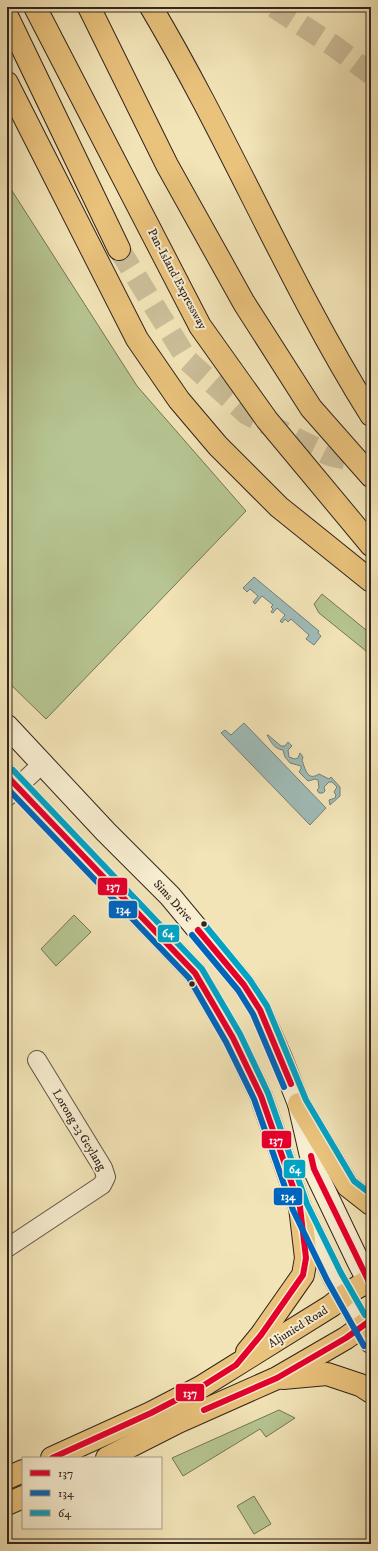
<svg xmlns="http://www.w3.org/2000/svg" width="378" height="1551" font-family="'IM FELL DW Pica',serif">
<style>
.green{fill:#b6c592;stroke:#747558}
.water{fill:#9fbcb8;stroke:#73807b}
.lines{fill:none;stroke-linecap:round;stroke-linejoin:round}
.highway-tunnel{stroke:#cbbe99;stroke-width:22;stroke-dasharray:22 11;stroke-linecap:butt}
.street-casing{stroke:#615545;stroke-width:20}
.secondary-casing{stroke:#31251f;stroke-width:24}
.primary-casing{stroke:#31251f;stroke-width:24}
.highway-casing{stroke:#31251f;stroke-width:24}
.street{stroke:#f7edd0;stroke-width:18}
.secondary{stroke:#f7edd0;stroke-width:22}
.primary{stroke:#e9c27c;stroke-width:22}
.highway{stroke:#e9c27c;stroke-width:22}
.bus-1-casing{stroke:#f7edd0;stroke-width:9}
.bus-2-casing{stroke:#f7edd0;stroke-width:9}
.bus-3-casing{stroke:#f7edd0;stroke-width:9}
.bus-1{stroke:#e4002b;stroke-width:6}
.bus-2{stroke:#0065bd;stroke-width:6}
.bus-3{stroke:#02a2c5;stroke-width:6}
.bus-dot{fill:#31251f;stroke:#f7edd0;stroke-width:1.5}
.labels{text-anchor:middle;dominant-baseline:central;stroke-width:4;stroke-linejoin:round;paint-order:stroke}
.street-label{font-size:12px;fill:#31251f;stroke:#f7edd0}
.line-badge{stroke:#f7edd0;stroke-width:1.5}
.badge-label{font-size:11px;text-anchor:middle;font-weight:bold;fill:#fff}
</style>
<rect width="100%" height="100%" fill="#f2e4b7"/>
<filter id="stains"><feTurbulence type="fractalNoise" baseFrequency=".005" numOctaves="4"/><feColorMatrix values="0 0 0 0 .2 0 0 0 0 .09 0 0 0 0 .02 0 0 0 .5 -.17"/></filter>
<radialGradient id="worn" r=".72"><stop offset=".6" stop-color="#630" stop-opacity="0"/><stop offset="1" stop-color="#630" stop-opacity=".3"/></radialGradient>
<!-- green -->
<g class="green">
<path d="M 7,183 L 137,386 L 246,511 L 46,719 L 7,681 Z"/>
<path d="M 322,594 L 371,634 L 371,655 L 319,613 L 314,604 Z"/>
<path d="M 74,915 L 91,932 L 56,966 L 41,949 Z"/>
<path d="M 279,1410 L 295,1418 L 266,1437 L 260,1429 L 183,1476 L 172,1458 Z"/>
<path d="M 254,1496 L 271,1524 L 254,1534 L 237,1506 Z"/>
</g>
<!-- water -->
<g class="water">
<path d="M 254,577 L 319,631 L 318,633 L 321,636 L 314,645 L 306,639 L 309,635 L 291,619 L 288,622 L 285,619 L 282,623 L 280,621 L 285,615 L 277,608 L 273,613 L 271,612 L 273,609 L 271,607 L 273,605 L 262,596 L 255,604 L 253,602 L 258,596 L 250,589 L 247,592 L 243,588 Z"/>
<path d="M 244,723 L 326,808 L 310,825 L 221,733 L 225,730 L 231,735 Z"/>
<path d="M 268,735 L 281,746 L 285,746 L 288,742 L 292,746 L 288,750 L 289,757 L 295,759 L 298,758 L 300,753 L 303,757 L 302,760 C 305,768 307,782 319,774 L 329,779 L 331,777 L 340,787 L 340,796 L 330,805 L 329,800 L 335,798 L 336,795 L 334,792 L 337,787 L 332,782 L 329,782 L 324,787 L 325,791 L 323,793 L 319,793 L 317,790 L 319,788 L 318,780 L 315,779 L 308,781 L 299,772 L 301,769 L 301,766 L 290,763 L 285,757 L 283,750 C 274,749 271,742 267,735 Z"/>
</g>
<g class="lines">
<!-- highway-tunnel -->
<g class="highway-tunnel">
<path d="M 274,7 L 334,46 L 371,74"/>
<path d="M 119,249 L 188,361 L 247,414 L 329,455 L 370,464"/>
</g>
<!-- street casing -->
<g class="street-casing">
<g id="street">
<path d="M 7,797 L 42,764"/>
<path d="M 7,1248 L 102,1185 L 106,1177 L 103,1168 L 37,1060"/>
</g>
</g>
<!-- secondary casing -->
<g class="secondary-casing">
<g id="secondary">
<path d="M 7,726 L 106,832 L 170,896 L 244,985 L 260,1010 L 281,1058 L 299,1104 L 314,1169 L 359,1263 L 371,1286"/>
<path d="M 7,776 L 195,973 L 233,1038 L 261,1096 L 300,1207 L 334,1277 L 371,1342"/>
</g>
</g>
<!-- primary casing -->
<g class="primary-casing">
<g id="primary">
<path d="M 299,1104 L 348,1186 L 371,1204"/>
<path d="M 247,1352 L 261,1335 L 303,1275 L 306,1258 L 300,1207"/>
<path d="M 283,1378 L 327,1374 L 360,1385 L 371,1392"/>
<path d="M 52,1458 L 151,1413 L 201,1387 L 331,1306 L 345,1295 L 371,1279"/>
<path d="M 107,1458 L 178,1422 L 277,1378 L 346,1338 L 371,1320"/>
<path d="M 7,1478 L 23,1471"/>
<path d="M 7,1504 L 23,1497"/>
</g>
</g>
<!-- highway casing -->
<g class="highway-casing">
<g id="highway">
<path d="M 35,7 L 200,326 L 267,420 L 371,545"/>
<path d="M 89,7 L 167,165 L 244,303 L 311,408 L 371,476"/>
<path d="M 151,7 C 230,140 289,284 371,415"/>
<path d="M 7,16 L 119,249"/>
<path d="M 7,83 L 137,339 L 179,400 L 218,446 L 279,507 L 371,581"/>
</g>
</g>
<!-- street -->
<use href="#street" class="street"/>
<!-- secondary -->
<use href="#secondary" class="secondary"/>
<!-- primary -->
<use href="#primary" class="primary"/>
<!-- highway -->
<use href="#highway" class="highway"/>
<!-- bus-1 casing -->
<g class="bus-1-casing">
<g id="bus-1">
<path d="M 7,776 L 195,973 L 233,1038 L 261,1096 L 300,1207 L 306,1258 L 303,1275 L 261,1335 L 236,1365 L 201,1387 L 151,1413 L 52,1458"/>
<path d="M 198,930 L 244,985 L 260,1010 L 291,1084"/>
<path d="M 311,1156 L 314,1169 L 371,1286"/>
<path d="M 204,1410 L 277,1378 L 346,1338 L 371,1320"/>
</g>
</g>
<!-- bus-2 casing -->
<g class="bus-2-casing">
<g id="bus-2">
<path d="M 7,788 L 189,978 L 226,1042 L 254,1099 L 293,1210 L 327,1280 L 364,1346"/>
<path d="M 192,935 L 238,990 L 253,1014 L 284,1087"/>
</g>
</g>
<!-- bus-3 casing -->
<g class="bus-3-casing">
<g id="bus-3">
<path d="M 13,770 L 202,969 L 240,1034 L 268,1093 L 307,1204 L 341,1273 L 365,1315 L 367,1313"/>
<path d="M 204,924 L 250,980 L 267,1006 L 306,1100 L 354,1181 L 371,1194"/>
</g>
</g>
<!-- bus-1 -->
<use href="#bus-1" class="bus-1"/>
<!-- bus-2 -->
<use href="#bus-2" class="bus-2"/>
<!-- bus-3 -->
<use href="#bus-3" class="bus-3"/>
</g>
<!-- markers -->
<g class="bus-dot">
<circle cx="204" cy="924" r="3.5"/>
<circle cx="192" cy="984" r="3.5"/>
</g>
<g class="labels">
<!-- street labels -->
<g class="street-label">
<text transform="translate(177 279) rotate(62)">Pan-Island Expressway</text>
<text transform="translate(173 901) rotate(48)">Sims Drive</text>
<text transform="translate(79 1130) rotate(59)">Lorong 23 Geylang</text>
<text transform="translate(298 1327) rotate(-32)">Aljunied Road</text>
</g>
</g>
<g class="line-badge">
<rect x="97" y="877" width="31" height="19" rx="4" fill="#e4002b"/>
<rect x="108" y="900" width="30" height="19" rx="4" fill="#0065bd"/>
<rect x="157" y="924" width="23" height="19" rx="4" fill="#02a2c5"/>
<rect x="261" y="1130" width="31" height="19" rx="4" fill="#e4002b"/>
<rect x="283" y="1159" width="23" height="20" rx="4" fill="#02a2c5"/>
<rect x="273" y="1187" width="30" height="19" rx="4" fill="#0065bd"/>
<rect x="175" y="1383" width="30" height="19" rx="4" fill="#e4002b"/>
</g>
<g class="badge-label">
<text x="113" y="890">137</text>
<text x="123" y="913">134</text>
<text x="168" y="937">64</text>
<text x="276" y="1144">137</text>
<text x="295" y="1173">64</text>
<text x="288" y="1200">134</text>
<text x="190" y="1397">137</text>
</g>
<!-- margin -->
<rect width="378" height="1551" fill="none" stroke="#f2e4b7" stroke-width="24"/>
<rect x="8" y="8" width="362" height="1535" fill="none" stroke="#31251f" stroke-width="2"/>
<rect x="12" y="12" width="354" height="1527" fill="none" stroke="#31251f"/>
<!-- legend -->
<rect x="22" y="1457" width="140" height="72" fill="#f7edd0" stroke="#a89d89"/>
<rect x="30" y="1470" width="20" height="6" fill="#e4002b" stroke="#a89d89"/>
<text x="58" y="1477" font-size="12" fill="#31251f">137</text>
<rect x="30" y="1490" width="20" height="6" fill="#0065bd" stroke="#a89d89"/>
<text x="58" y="1497" font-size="12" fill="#31251f">134</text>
<rect x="30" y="1510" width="20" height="6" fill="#02a2c5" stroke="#a89d89"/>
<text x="58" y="1517" font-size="12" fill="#31251f">64</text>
<rect width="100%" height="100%" filter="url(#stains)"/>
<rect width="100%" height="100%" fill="url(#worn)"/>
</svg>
